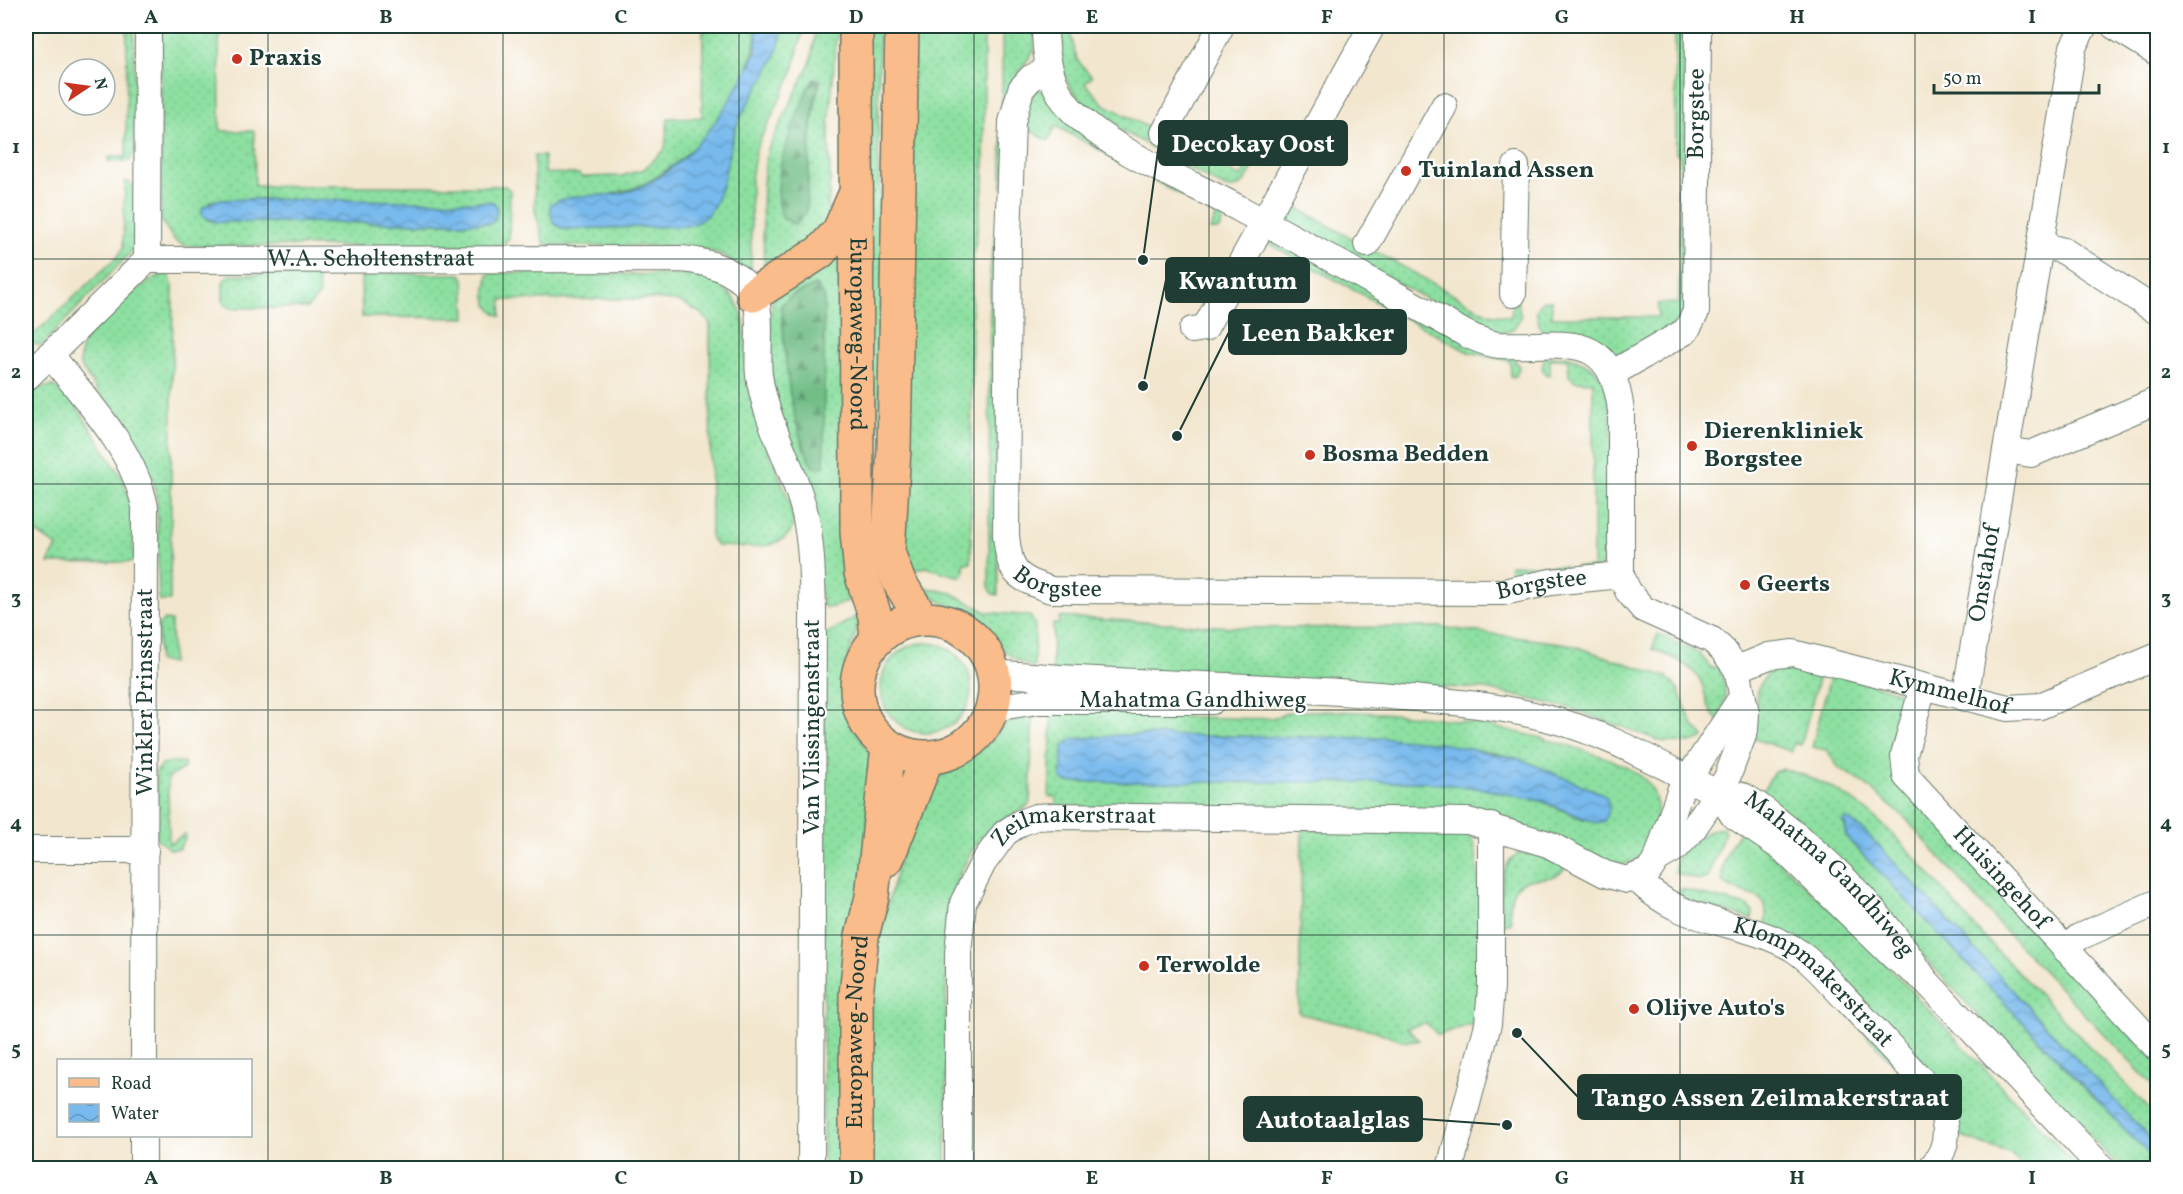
<svg xmlns="http://www.w3.org/2000/svg" width="2183" height="1194" font-family="Vollkorn,serif">
<style>
.grass{fill:url(#grass-dots);stroke:#568e6a;stroke-width:1.5;fill-rule:evenodd}
.forest{fill:url(#forest-firs);stroke:#487e5e;stroke-width:1.5}
.water{fill:url(#water-waves);stroke:#4c7c90;stroke-width:1.5}
.lines{fill:none;stroke-linecap:round;stroke-linejoin:round}
.minor-casing{stroke:#69786a;stroke-width:28}
.major-casing{stroke:#69786a;stroke-width:36}
.minor{stroke:#fff;stroke-width:26}
.major{stroke:#f9bc8a;stroke-width:33}
.grid{fill:none;stroke:#1f3d34;stroke-width:1.5;stroke-opacity:0.55}
.poi-dot{fill:#c8321e;stroke:#fff;stroke-width:2}
.labels{text-anchor:middle;dominant-baseline:central;stroke-width:4.5;stroke-linejoin:round;paint-order:stroke}
.poi-label{font-size:24px;font-weight:bold;fill:#1f3d34;stroke:#fff;text-anchor:start}
.street-label{font-size:24px;fill:#1f3d34;stroke:#fff}
.leader{fill:none;stroke:#1f3d34;stroke-width:2}
.callout-dot{fill:#1f3d34;stroke:#fff;stroke-width:2}
.callout{fill:#1f3d34;stroke:#1f3d34;stroke-width:2}
.callout-label{font-size:26px;text-anchor:middle;font-weight:bold;fill:#fff}
.neatline{fill:none;stroke:#1f3d34;stroke-width:2}
.grid-label{font-size:20px;text-anchor:middle;font-weight:bold;fill:#1f3d34}
</style>
<defs>
<pattern id="grass-dots" width="8" height="8" patternUnits="userSpaceOnUse" patternTransform="scale(1.5)"><rect width="8" height="8" fill="#8de0a1"/><path d="M2 2h.1M6 6h.1" fill="none" stroke="#79c18b" stroke-width="1.8" stroke-linecap="round"/></pattern>
<pattern id="forest-firs" width="22" height="20" patternUnits="userSpaceOnUse" patternTransform="scale(1.5)"><rect width="22" height="20" fill="#72be87"/><path d="M5 1l3.5 6h-7zM16 11l3.5 6h-7z" fill="#5d9c6f"/></pattern>
<pattern id="water-waves" width="16" height="10" patternUnits="userSpaceOnUse" patternTransform="scale(1.5)"><rect width="16" height="10" fill="#78baed"/><path d="M0 5q4-4 8 0t8 0" fill="none" stroke="#6298c1"/></pattern>
</defs>
<rect width="100%" height="100%" fill="#fff"/>
<filter id="ink" filterUnits="userSpaceOnUse"><feTurbulence type="fractalNoise" baseFrequency=".0167" numOctaves="2"/><feDisplacementMap in="SourceGraphic" scale="12" xChannelSelector="R" yChannelSelector="G"/><feConvolveMatrix kernelMatrix="1 2 1 2 8 2 1 2 1" color-interpolation-filters="sRGB"/></filter>
<filter id="wash" filterUnits="userSpaceOnUse"><feTurbulence type="fractalNoise" baseFrequency=".008" numOctaves="4" result="noise"/><feDisplacementMap in="SourceGraphic" scale="24" xChannelSelector="R" yChannelSelector="G"/><feGaussianBlur stdDeviation="1.35" result="paint"/><feColorMatrix in="noise" values="0 0 0 0 0 0 0 0 0 0 0 0 0 0 0 0 0 1.4 0 .05"/><feComposite in="paint" operator="in"/></filter>
<g filter="url(#wash)">
<rect width="100%" height="100%" fill="#f2e6ce"/>
<!-- grass -->
<g class="grass">
<path d="M 127,26 L 134,26 L 134,153 L 130,161 L 108,162 L 109,157 L 126,157 Z"/>
<path d="M 161,26 L 219,26 L 220,128 L 222,131 L 254,131 L 255,186 L 505,186 L 510,190 L 509,239 L 499,246 L 185,246 L 174,240 L 161,220 ZM 254,199 L 493,202 L 497,207 L 495,220 L 491,223 L 216,222 L 207,220 L 210,201 Z"/>
<path d="M 703,26 L 756,26 C 756,55 749,68 734,94 C 712,133 682,164 642,185 C 630,191 614,191 603,198 C 589,206 576,218 563,229 L 684,226 C 695,225 703,220 711,210 C 728,185 726,149 738,122 C 754,88 780,64 782,26 L 804,26 L 792,74 L 756,149 L 751,179 L 751,272 L 721,254 L 690,246 L 552,246 L 544,243 L 535,211 L 534,156 L 544,156 L 545,173 L 579,174 L 581,177 L 622,176 L 644,169 L 665,149 L 668,118 L 702,117 Z"/>
<path d="M 816,26 L 837,26 L 829,126 L 830,178 L 827,222 L 821,234 L 765,273 C 763,231 759,190 768,149 L 811,61 ZM 820,80 C 810,123 809,168 806,213 L 807,90 Z"/>
<path d="M 867,26 L 879,26 L 878,171 L 885,237 L 876,523 L 870,551 Z"/>
<path d="M 914,26 L 984,26 L 984,182 L 972,266 L 971,563 L 964,563 L 964,573 L 960,577 L 925,567 L 904,573 Z"/>
<path d="M 1002,26 L 1036,26 L 1034,50 L 1019,73 L 1002,189 Z"/>
<path d="M 1056,26 L 1069,26 L 1077,60 L 1092,77 L 1085,83 L 1104,104 L 1241,177 L 1249,162 L 1253,167 C 1247,181 1241,190 1225,188 L 1101,119 C 1063,91 1061,70 1056,26 Z"/>
<path d="M 1675,26 L 1686,26 L 1686,309 L 1676,326 L 1625,354 L 1615,354 L 1545,333 L 1540,328 L 1536,311 L 1543,301 L 1552,301 L 1552,317 L 1658,317 L 1658,304 L 1679,303 L 1680,156 L 1676,153 Z"/>
<path d="M 1041,89 L 1223,213 L 1221,227 L 1217,230 L 1210,230 L 1217,215 L 1056,126 L 1048,141 L 1020,124 L 1021,113 L 1036,90 Z"/>
<path d="M 125,181 L 132,184 L 135,191 L 134,244 L 131,252 L 41,346 L 27,341 L 119,255 L 123,248 Z"/>
<path d="M 1281,199 L 1488,314 L 1511,317 L 1513,299 L 1518,303 L 1521,317 L 1514,328 L 1505,333 L 1477,327 L 1276,216 Z"/>
<path d="M 1001,204 L 997,461 L 998,595 L 993,594 L 989,587 L 990,267 Z"/>
<path d="M 1267,235 L 1513,356 L 1519,367 L 1516,376 L 1511,378 L 1510,361 L 1468,352 L 1264,241 Z"/>
<path d="M 842,252 L 856,597 L 834,607 L 824,607 L 771,376 L 770,321 L 773,298 ZM 781,305 L 804,450 L 789,379 Z"/>
<path d="M 365,273 L 461,274 L 464,279 L 466,318 L 362,317 L 361,277 Z"/>
<path d="M 492,273 L 698,275 C 751,294 744,324 747,371 C 749,391 754,409 759,429 C 766,450 802,514 791,531 C 776,553 741,546 718,546 L 711,539 L 710,323 L 702,314 L 681,302 L 654,299 L 502,300 L 501,316 C 482,308 485,292 488,275 Z"/>
<path d="M 166,274 L 170,277 L 173,287 L 170,601 L 159,601 L 157,500 L 153,478 L 80,365 C 80,357 80,349 84,342 C 95,325 146,277 166,274 Z"/>
<path d="M 312,274 L 318,279 L 319,296 L 307,308 L 229,308 L 223,302 L 223,282 L 229,275 Z"/>
<path d="M 1567,356 C 1581,361 1597,367 1604,382 C 1617,414 1610,508 1610,547 L 1603,563 L 1597,569 L 1573,567 L 1593,567 L 1593,382 L 1575,381 L 1569,376 L 1568,359 L 1550,359 L 1550,375 L 1545,374 L 1542,368 L 1545,357 Z"/>
<path d="M 53,386 L 70,396 L 123,479 L 131,505 L 134,562 L 48,563 L 57,546 L 26,526 L 26,399 L 39,388 Z"/>
<path d="M 1510,565 L 1565,566 L 1567,572 L 1509,584 Z"/>
<path d="M 922,587 L 952,593 L 986,612 L 1030,616 L 1035,625 L 1034,667 C 999,657 999,637 973,619 C 956,607 936,603 922,587 Z"/>
<path d="M 859,615 C 858,634 850,648 845,666 C 835,707 854,725 872,758 L 844,1168 L 823,1168 L 824,635 Z"/>
<path d="M 1059,617 L 1251,628 L 1440,627 L 1568,644 L 1667,677 L 1678,689 L 1693,725 L 1704,737 L 1690,743 L 1664,742 L 1569,708 L 1486,689 L 1052,671 L 1053,624 L 1059,624 Z"/>
<path d="M 164,620 L 171,621 L 172,663 L 158,661 L 158,625 Z"/>
<path d="M 1658,634 L 1699,653 L 1712,669 L 1718,666 C 1728,687 1727,700 1718,721 C 1708,710 1707,701 1703,687 C 1696,666 1671,656 1652,649 Z"/>
<circle cx="926" cy="688" r="45"/>
<path d="M 1788,664 L 1820,671 L 1801,745 L 1794,743 L 1792,752 L 1755,739 C 1756,705 1749,675 1788,664 Z"/>
<path d="M 1831,673 L 1898,692 L 1906,701 L 1897,747 L 2042,938 L 2157,1062 L 2157,1090 L 1996,921 L 1905,818 L 1862,782 L 1839,768 L 1826,750 L 1812,747 Z"/>
<path d="M 1052,708 L 1180,710 L 1185,717 C 1213,717 1243,720 1271,718 C 1280,717 1288,711 1297,711 C 1392,710 1478,718 1570,746 C 1595,754 1630,763 1647,782 C 1667,805 1658,860 1624,864 C 1601,866 1576,846 1557,836 L 1056,806 L 1056,797 L 1049,797 ZM 1120,735 L 1388,738 L 1491,752 L 1520,759 L 1603,794 L 1585,820 L 1541,801 L 1479,788 L 1424,782 L 1061,778 L 1063,747 L 1073,739 Z"/>
<path d="M 1033,712 L 1030,803 C 1021,815 1004,816 994,825 C 969,846 950,889 946,921 L 946,1168 L 868,1168 L 869,1032 L 878,939 L 909,825 L 929,782 L 972,757 L 1007,723 Z"/>
<path d="M 184,762 L 184,768 L 168,778 L 169,844 L 185,834 L 186,837 L 179,849 L 169,849 L 156,838 L 156,772 C 163,761 171,762 184,762 Z"/>
<path d="M 1783,769 C 1876,791 1925,874 1986,939 C 2043,998 2100,1057 2157,1117 L 2157,1146 L 1879,846 L 1861,828 L 1845,818 L 1845,833 L 1849,840 L 2157,1163 L 2157,1168 L 2120,1168 L 1908,940 L 1760,796 L 1774,772 Z"/>
<path d="M 1723,827 L 1725,832 L 1707,878 L 1700,880 L 1675,873 C 1672,850 1704,831 1723,827 Z"/>
<path d="M 1302,830 L 1446,830 C 1454,831 1467,831 1472,838 C 1482,852 1482,1010 1473,1024 L 1438,1035 L 1426,1023 L 1407,1028 L 1419,1040 C 1401,1046 1386,1033 1369,1029 C 1345,1025 1322,1020 1299,1013 Z"/>
<path d="M 1740,830 L 1746,831 L 1855,932 L 2079,1168 L 2024,1168 L 2011,1154 L 1962,1137 L 1956,1132 L 1765,924 C 1773,887 1740,899 1723,882 C 1718,866 1731,844 1740,830 Z"/>
<path d="M 1520,853 L 1536,853 L 1565,868 C 1549,892 1504,858 1511,922 L 1502,925 C 1502,902 1495,864 1520,853 Z"/>
<path d="M 1681,889 L 1747,906 L 1753,912 L 1752,919 L 1687,901 L 1679,893 Z"/>
</g>
<!-- forest -->
<g class="forest">
<path d="M 814,79 L 821,80 L 815,97 L 811,127 L 806,213 L 796,225 L 782,218 C 769,172 791,133 807,90 Z"/>
<path d="M 816,285 L 824,297 L 824,467 L 813,467 C 787,418 786,359 781,305 L 792,295 Z"/>
</g>
<!-- water -->
<g class="water">
<path d="M 756,26 L 782,26 C 780,64 754,88 738,122 C 726,149 728,185 711,210 C 704,220 695,225 684,226 L 563,229 L 553,223 L 550,205 C 568,192 600,198 622,193 C 673,181 714,129 738,86 C 745,74 753,62 756,49 C 757,41 756,33 756,26 Z"/>
<path d="M 254,199 L 493,202 L 497,207 L 495,220 L 491,223 L 216,222 L 202,216 L 202,208 L 215,200 Z"/>
<path d="M 1120,735 L 1388,738 L 1440,743 L 1520,759 L 1603,794 C 1612,803 1609,810 1604,821 L 1596,823 L 1541,801 L 1479,788 L 1424,782 L 1066,782 L 1061,778 L 1063,747 L 1072,739 Z"/>
<path d="M 1845,818 L 1861,828 L 1879,846 L 2157,1146 L 2157,1163 L 1849,840 L 1845,833 L 1846,825 L 1842,823 Z"/>
</g>
</g>
<g filter="url(#ink)">
<g class="lines">
<!-- minor casing -->
<g class="minor-casing">
<g id="minor">
<path d="M 1045,26 C 1045,54 1049,84 1069,107 C 1108,151 1187,180 1240,209 C 1317,250 1392,293 1468,335 C 1477,339 1488,344 1499,345 C 1562,348 1611,326 1621,411 L 1621,575 L 1628,591 L 1643,609 L 1712,640 L 1723,650 L 1737,669 L 1746,713 L 1745,730 L 1727,778 L 1691,832 L 1676,848 L 1657,859"/>
<path d="M 2114,26 L 2158,53"/>
<path id="s1" d="M 1049,69 L 1031,78 L 1021,89 L 1012,122 L 1008,239 L 1006,535 C 1010,574 1015,577 1051,590 L 1503,592 L 1551,582 L 1621,575"/>
<path d="M 1164,133 L 1221,26"/>
<path d="M 1367,244 L 1444,106"/>
<path d="M 2041,245 L 2064,251 L 2158,312"/>
<path d="M 147,260 L 148,26"/>
<path d="M 1513,294 L 1516,166"/>
<path d="M 1192,330 L 1205,328 L 1372,26"/>
<path d="M 50,354 C 86,401 133,447 145,507 L 144,1060"/>
<path id="s2" d="M 1613,373 L 1686,331 L 1696,312 L 1698,26"/>
<path id="s3" d="M 26,378 L 147,260 L 680,259 C 706,261 733,269 750,289 C 765,307 756,353 759,375 C 766,425 794,466 805,514 C 812,546 812,578 813,610 L 811,1168"/>
<path d="M 2007,450 L 2031,454 L 2158,400"/>
<path id="s4" d="M 1737,669 L 1769,656 L 1793,653 L 2008,708 L 2040,706 L 2158,656"/>
<path id="s5" d="M 993,673 C 1125,685 1259,684 1391,696 C 1445,701 1497,705 1550,719 C 1609,734 1660,765 1715,792 C 1724,796 1736,793 1745,797 C 1760,805 1774,818 1787,828 C 1842,871 1888,921 1925,980"/>
<path id="s6" d="M 1923,687 L 1904,755 L 1906,776 L 2158,1049"/>
<path id="s7" d="M 1965,698 L 2073,47 L 2084,26"/>
<path d="M 992,708 L 1039,701 L 1212,701"/>
<path d="M 1718,793 L 1733,815 L 1783,849 L 1894,957 L 1925,980 L 2102,1168"/>
<path d="M 26,850 L 145,850"/>
<path id="s8" d="M 1636,878 C 1684,928 1737,917 1792,948 C 1814,962 1830,983 1848,1001 C 1875,1030 1902,1059 1929,1088 C 1948,1113 1954,1143 1931,1168"/>
<path d="M 2065,949 L 2079,937 L 2158,902"/>
<path d="M 143,1168 L 143,1136"/>
<path id="s9" d="M 958,1168 L 958,953 L 963,903 L 983,863 L 1005,833 L 1020,823 L 1036,817 L 1054,816 L 1468,821 L 1548,844 L 1605,874 L 1627,880 L 1649,871 L 1657,859 L 1680,791 L 1742,697"/>
<path d="M 1450,1168 L 1488,1024 L 1491,987 L 1491,826"/>
</g>
</g>
<!-- major casing -->
<g class="major-casing">
<g id="major">
<path id="s10" d="M 856,26 L 857,532 L 861,573 L 875,616 L 877,639"/>
<path d="M 902,26 L 894,449 L 888,552 L 898,580 L 922,619"/>
<path d="M 753,295 L 820,252 L 839,231 L 854,197"/>
<circle cx="926" cy="688" r="69"/>
<path d="M 887,859 L 927,758"/>
<path id="s11" d="M 856,1168 L 856,995 L 862,936 L 872,897 L 888,746"/>
</g>
</g>
<!-- minor -->
<use href="#minor" class="minor"/>
<!-- major -->
<use href="#major" class="major"/>
</g>
</g>
<!-- grid -->
<path class="grid" d="M 268,26 L 268,1168M 503,26 L 503,1168M 739,26 L 739,1168M 974,26 L 974,1168M 1209,26 L 1209,1168M 1444,26 L 1444,1168M 1680,26 L 1680,1168M 1915,26 L 1915,1168M 26,259 L 2158,259M 26,484 L 2158,484M 26,710 L 2158,710M 26,935 L 2158,935"/>
<!-- markers -->
<g class="poi-dot">
<circle cx="237" cy="59" r="6"/>
<circle cx="1406" cy="171" r="6"/>
<circle cx="1692" cy="446" r="6"/>
<circle cx="1310" cy="455" r="6"/>
<circle cx="1745" cy="585" r="6"/>
<circle cx="1144" cy="966" r="6"/>
<circle cx="1634" cy="1009" r="6"/>
</g>
<g class="labels">
<!-- poi labels -->
<g class="poi-label">
<text x="249" y="59">Praxis</text>
<text x="1418" y="171">Tuinland Assen</text>
<text x="1704" y="432">Dierenkliniek<tspan x="1704" dy="28">Borgstee</tspan></text>
<text x="1322" y="455">Bosma Bedden</text>
<text x="1757" y="585">Geerts</text>
<text x="1156" y="966">Terwolde</text>
<text x="1646" y="1009">Olijve Auto's</text>
</g>
<!-- street labels -->
<g class="street-label">
<text stroke="none"><textPath href="#s2" startOffset="304">Borgstee</textPath></text>
<text stroke="none"><textPath href="#s3" startOffset="393">W.A. Scholtenstraat</textPath></text>
<text stroke="none"><textPath href="#s10" startOffset="308">Europaweg-Noord</textPath></text>
<text stroke="none"><textPath href="#s7" startOffset="126">Onstahof</textPath></text>
<text stroke="none"><textPath href="#s1" startOffset="566">Borgstee</textPath></text>
<text stroke="none"><textPath href="#s1" startOffset="1052">Borgstee</textPath></text>
<text transform="translate(146 692) rotate(-90)">Winkler Prinsstraat</text>
<text stroke="none"><textPath href="#s4" startOffset="220">Kymmelhof</textPath></text>
<text x="1193" y="701">Mahatma Gandhiweg</text>
<text transform="translate(813 727) rotate(-90)">Van Vlissingenstraat</text>
<text stroke="none"><textPath href="#s9" startOffset="418">Zeilmakerstraat</textPath></text>
<text stroke="none"><textPath href="#s6" startOffset="231">Huisingehof</textPath></text>
<text stroke="none"><textPath href="#s5" startOffset="886">Mahatma Gandhiweg</textPath></text>
<text stroke="none"><textPath href="#s8" startOffset="210">Klompmakerstraat</textPath></text>
<text stroke="none"><textPath href="#s11" startOffset="136">Europaweg-Noord</textPath></text>
</g>
</g>
<!-- callouts -->
<path class="leader" d="M1143 260L1159 143M1143 386L1166 280M1177 436L1229 332M1517 1033L1578 1097M1507 1125L1422 1119"/>
<g class="callout-dot">
<circle cx="1143" cy="260" r="6"/>
<circle cx="1143" cy="386" r="6"/>
<circle cx="1177" cy="436" r="6"/>
<circle cx="1517" cy="1033" r="6"/>
<circle cx="1507" cy="1125" r="6"/>
</g>
<g class="callout">
<rect x="1159" y="121" width="188" height="44" rx="6"/>
<rect x="1166" y="258" width="143" height="44" rx="6"/>
<rect x="1229" y="310" width="177" height="44" rx="6"/>
<rect x="1578" y="1075" width="383" height="44" rx="6"/>
<rect x="1244" y="1097" width="178" height="44" rx="6"/>
</g>
<g class="callout-label">
<text x="1253" y="152">Decokay Oost</text>
<text x="1238" y="289">Kwantum</text>
<text x="1318" y="341">Leen Bakker</text>
<text x="1770" y="1106">Tango Assen Zeilmakerstraat</text>
<text x="1333" y="1128">Autotaalglas</text>
</g>
<!-- margin -->
<rect width="2183" height="1194" fill="none" stroke="#fff" stroke-width="66"/>
<!-- legend -->
<rect x="57" y="1059" width="195" height="78" fill="#ffffff" stroke="#a5b1ae" stroke-width="1.5"/>
<rect x="69" y="1078" width="30" height="9" fill="#f9bc8a" stroke="#a5b1ae" stroke-width="1.5"/>
<text x="111" y="1089" font-size="18" fill="#1f3d34">Road</text>
<rect x="69" y="1104" width="30" height="18" fill="url(#water-waves)" stroke="#a5b1ae" stroke-width="1.5"/>
<text x="111" y="1119" font-size="18" fill="#1f3d34">Water</text>
<!-- north arrow -->
<g transform="translate(87 87) rotate(77)"><circle r="28" fill="#ffffff" stroke="#a5b1ae" stroke-width="1.5"/>
<path d="M0-4.5L10 22L0 15L-10 22Z" fill="#c8321e"/>
<text y="-9" font-size="16" font-weight="bold" text-anchor="middle" fill="#1f3d34">N</text>
</g>
<!-- scale -->
<path d="M1934 84v9h165v-9" fill="none" stroke="#1f3d34" stroke-width="3"/>
<text x="1943" y="84" font-size="18" fill="#1f3d34" stroke="#ffffff" stroke-width="4.5" paint-order="stroke">50 m</text>
<rect x="33" y="33" width="2117" height="1128" class="neatline"/>
<g class="grid-label">
<text x="151" y="23">A</text>
<text x="386" y="23">B</text>
<text x="621" y="23">C</text>
<text x="856" y="23">D</text>
<text x="1092" y="23">E</text>
<text x="1327" y="23">F</text>
<text x="1562" y="23">G</text>
<text x="1797" y="23">H</text>
<text x="2032" y="23">I</text>
<text x="16" y="153">1</text>
<text x="2166" y="153">1</text>
<text x="16" y="378">2</text>
<text x="2166" y="378">2</text>
<text x="16" y="604">3</text>
<text x="2166" y="604">3</text>
<text x="16" y="829">4</text>
<text x="2166" y="829">4</text>
<text x="16" y="1055">5</text>
<text x="2166" y="1055">5</text>
<text x="151" y="1184">A</text>
<text x="386" y="1184">B</text>
<text x="621" y="1184">C</text>
<text x="856" y="1184">D</text>
<text x="1092" y="1184">E</text>
<text x="1327" y="1184">F</text>
<text x="1562" y="1184">G</text>
<text x="1797" y="1184">H</text>
<text x="2032" y="1184">I</text>
</g>
</svg>
